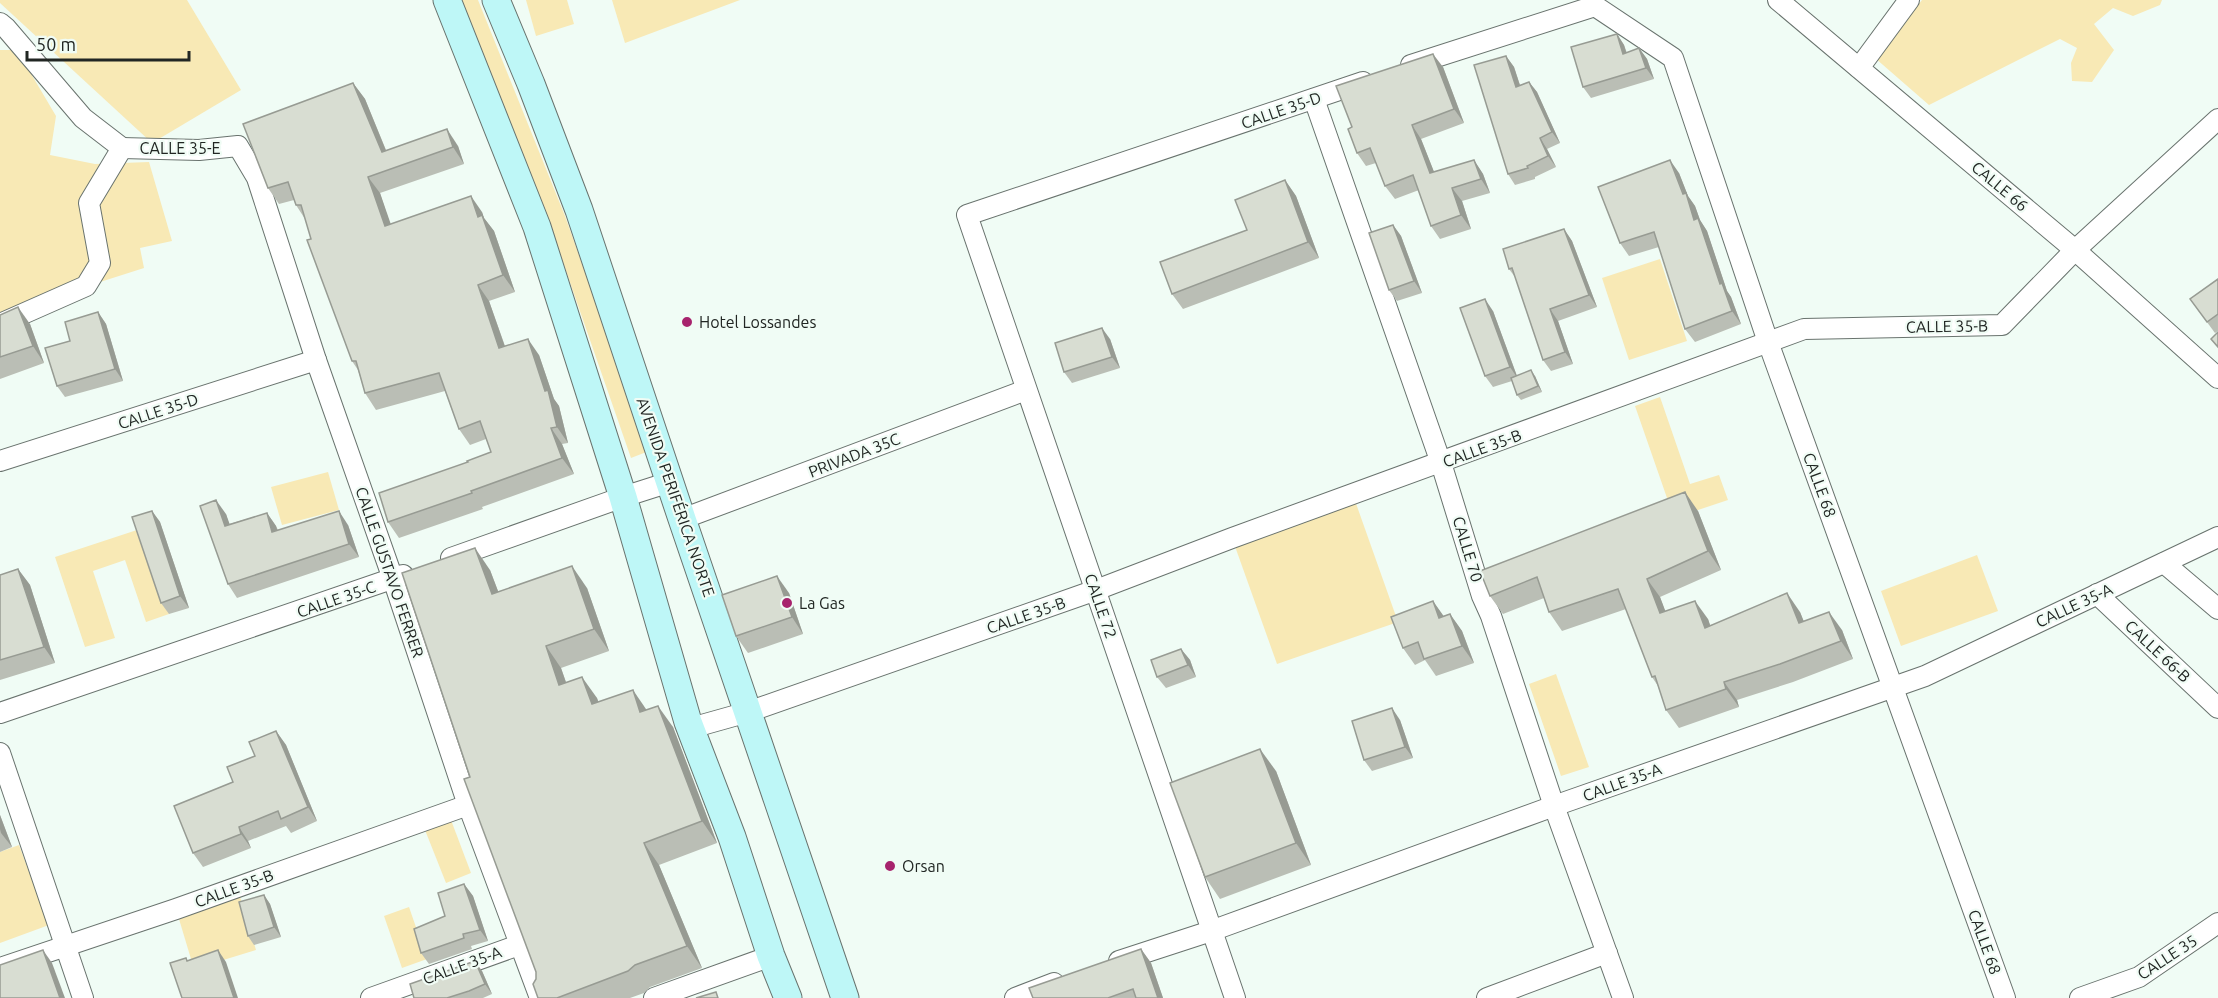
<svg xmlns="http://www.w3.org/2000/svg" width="2218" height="998" font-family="Ubuntu,sans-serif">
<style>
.green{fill:#f8e9b5}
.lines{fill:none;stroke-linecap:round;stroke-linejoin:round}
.minor-casing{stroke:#69736e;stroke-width:22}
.secondary-casing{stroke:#69736e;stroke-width:29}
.minor{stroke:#fff;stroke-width:20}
.secondary{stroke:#bef7f7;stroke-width:27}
.wall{fill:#babeb5}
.shaded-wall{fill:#979b93}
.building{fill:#d8ddd2;stroke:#979b93;stroke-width:1.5}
.poi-dot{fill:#a7236d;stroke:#f0fcf5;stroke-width:2}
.labels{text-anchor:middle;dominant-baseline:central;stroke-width:4.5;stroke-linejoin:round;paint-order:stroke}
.street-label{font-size:16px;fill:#212623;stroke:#f0fcf5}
.poi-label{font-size:16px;fill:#212623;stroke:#f0fcf5;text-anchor:start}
</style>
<rect width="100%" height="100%" fill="#f0fcf5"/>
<!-- green -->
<g class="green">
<path d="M 0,0 L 187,0 L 241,90 L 152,143 L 0,3 Z"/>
<path d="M 459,0 L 478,0 L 565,216 L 649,451 L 631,458 L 549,222 Z"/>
<path d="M 526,0 L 567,0 L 574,24 L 536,36 Z"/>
<path d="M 612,0 L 740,0 L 625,43 Z"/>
<path d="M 1922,0 L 2162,0 L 2160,5 L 2133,16 L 2113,8 L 2094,24 L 2114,50 L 2092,82 L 2072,81 L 2071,63 L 2077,48 L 2060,39 L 1929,105 L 1875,58 Z"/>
<path d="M 0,50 L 17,50 L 56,116 L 50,155 L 95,164 L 149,162 L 172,241 L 140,248 L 144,268 L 0,314 Z"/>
<path d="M 1660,259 L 1687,341 L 1629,360 L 1602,278 Z"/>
<path d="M 1660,397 L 1690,484 L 1719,475 L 1728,500 L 1674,518 L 1635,406 Z"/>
<path d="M 328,472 L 339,510 L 282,525 L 271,487 Z"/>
<path d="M 1353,495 L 1398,622 L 1277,664 L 1232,538 Z"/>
<path d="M 140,529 L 169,614 L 146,622 L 125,560 L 93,571 L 115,638 L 85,647 L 55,557 Z"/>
<path d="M 1977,555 L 1998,611 L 1901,646 L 1881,591 Z"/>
<path d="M 1556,674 L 1589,767 L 1561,776 L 1529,684 Z"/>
<path d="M 451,820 L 471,873 L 446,883 L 425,830 Z"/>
<path d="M 19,845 L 49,925 L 0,943 L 0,852 Z"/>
<path d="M 238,890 L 256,950 L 194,969 L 176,909 Z"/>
<path d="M 409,907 L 427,959 L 402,968 L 384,916 Z"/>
</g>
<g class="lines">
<!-- minor casing -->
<g class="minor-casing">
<g id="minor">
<path d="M 1778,0 L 2075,250 L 2218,378"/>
<path d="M 0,23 L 6,28 L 83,118 L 122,148"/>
<path d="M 1411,65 L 1595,6 L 1673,58 L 1768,342 L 2005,998"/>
<path d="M 1859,68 L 1909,0"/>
<path d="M 1314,99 L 1441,463 L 1482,596 L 1491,616 L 1554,806 L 1623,998"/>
<path d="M 122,148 L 199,150 L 238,146 L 257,178 L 316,360 L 393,579 L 468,805 L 540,998"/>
<path d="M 0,324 L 86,286 L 100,263 L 89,203 L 122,148"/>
<path d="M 0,461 L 316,360"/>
<path d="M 682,519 L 1026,390"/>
<path d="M 451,558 L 623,497 L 670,482"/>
<path d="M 2164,563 L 2218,609"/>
<path d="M 2097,594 L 2218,708"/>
<path d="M 0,713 L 403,575"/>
<path d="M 691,728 L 748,712 L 1096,590 L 1232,538 L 1804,329 L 2002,325 L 2075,250 L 2218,119"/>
<path d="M 0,753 L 83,998"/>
<path d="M 1119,961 L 1211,931 L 1554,806 L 1925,676 L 2218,537"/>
<path d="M 0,968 L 176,909 L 468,805"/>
<path d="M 371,998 L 519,945"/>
<path d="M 654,998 L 771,956"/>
<path d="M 1015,998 L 1054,983"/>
<path d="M 1235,998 L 967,215 L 1363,82"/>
<path d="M 1487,998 L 1607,953"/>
<path d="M 2080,998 L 2139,977 L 2218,923"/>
</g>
</g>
<!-- secondary casing -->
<g class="secondary-casing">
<g id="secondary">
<path d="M 447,0 L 537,227 L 623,497 L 688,722 L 732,837 L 771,956 L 788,998"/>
<path d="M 496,0 L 531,84 L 579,210 L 682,519 L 845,998"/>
</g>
</g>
<!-- minor -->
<use href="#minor" class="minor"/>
<!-- secondary -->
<use href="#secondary" class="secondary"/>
</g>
<!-- wall -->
<g class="wall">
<path d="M 1617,34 L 1624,45 L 1627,53 L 1639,48 L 1647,59 L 1654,79 L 1591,98 L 1583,87 Z"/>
<path d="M 1506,56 L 1514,67 L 1520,85 L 1529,82 L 1537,92 L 1560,143 L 1547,149 L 1556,167 L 1535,177 L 1535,179 L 1515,185 L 1508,174 Z"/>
<path d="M 1443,67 L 1464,123 L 1421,139 L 1434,172 L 1474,160 L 1483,174 L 1490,193 L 1462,201 L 1471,229 L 1440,239 L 1431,226 L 1419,190 L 1395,199 L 1385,186 L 1376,163 L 1366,166 L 1357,153 L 1352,127 Z"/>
<path d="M 353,83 L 365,99 L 386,150 L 458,146 L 464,164 L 380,193 L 390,224 L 482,212 L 484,218 L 494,231 L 515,292 L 489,301 L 505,346 L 539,355 L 554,399 L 559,406 L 568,443 L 562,444 L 574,474 L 482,507 L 483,509 L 399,538 L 388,522 L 468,462 L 491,452 L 486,439 L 470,445 L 459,429 L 445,391 L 376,410 L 365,393 L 358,370 L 352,361 L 311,239 L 305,219 L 296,205 L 294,200 L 279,204 L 268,188 Z"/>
<path d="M 1679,173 L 1688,196 L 1695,206 L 1700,220 L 1707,231 L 1727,291 L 1731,297 L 1741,324 L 1695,342 L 1685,329 L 1659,247 L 1629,256 L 1620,243 Z"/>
<path d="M 1285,180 L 1296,196 L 1319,258 L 1183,309 L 1172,294 L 1247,230 Z"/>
<path d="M 1393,225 L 1401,236 L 1422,293 L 1397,301 L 1389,290 Z"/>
<path d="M 1564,229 L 1572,241 L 1597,307 L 1558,321 L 1573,364 L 1551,371 L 1543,360 L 1515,277 L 1509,269 Z"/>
<path d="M 2218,279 L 2218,331 L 2215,333 L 2190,299 Z"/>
<path d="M 1493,311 L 1517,376 L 1535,376 L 1542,392 L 1521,400 L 1517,395 L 1512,381 L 1493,387 L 1485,376 Z"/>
<path d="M 98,312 L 106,324 L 123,381 L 65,397 L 57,386 L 70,341 Z"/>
<path d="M 0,315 L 30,324 L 44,363 L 0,379 Z"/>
<path d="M 1110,339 L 1120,368 L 1072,383 L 1064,372 Z"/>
<path d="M 152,511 L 160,522 L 189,608 L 169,614 L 161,603 Z"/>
<path d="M 1698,511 L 1721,570 L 1660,597 L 1665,611 L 1708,619 L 1710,625 L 1800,612 L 1804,622 L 1842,630 L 1853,659 L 1793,682 L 1737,700 L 1739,707 L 1679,728 L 1666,710 L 1658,686 L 1652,677 L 1626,609 L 1562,631 L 1549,612 L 1544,598 L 1503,614 L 1490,596 Z"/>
<path d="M 267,513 L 276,526 L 278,530 L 348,525 L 359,557 L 237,598 L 228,584 L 226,514 L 229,524 Z"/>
<path d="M 18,569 L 30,585 L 55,663 L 0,680 L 0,575 Z"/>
<path d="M 490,570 L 498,591 L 587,588 L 609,651 L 561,668 L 566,682 L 597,698 L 598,702 L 646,710 L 673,727 L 717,843 L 659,865 L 702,968 L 650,987 L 644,993 L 630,998 L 538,998 L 536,972 L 470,777 Z"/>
<path d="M 789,593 L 803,634 L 748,653 L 736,636 Z"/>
<path d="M 1433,601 L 1443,616 L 1450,614 L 1462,631 L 1474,663 L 1436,676 L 1425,660 L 1415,665 L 1403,648 Z"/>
<path d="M 1181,649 L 1190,660 L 1196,677 L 1166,688 L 1157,677 Z"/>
<path d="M 1400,720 L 1413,758 L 1372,771 L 1364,760 Z"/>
<path d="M 276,731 L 286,745 L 317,821 L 291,833 L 286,826 L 248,841 L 251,848 L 203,867 L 193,853 L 255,756 Z"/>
<path d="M 1276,771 L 1311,865 L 1220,899 L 1205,877 Z"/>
<path d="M 0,815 L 12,847 L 0,852 Z"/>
<path d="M 464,884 L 473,896 L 488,941 L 471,946 L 472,949 L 429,964 L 421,953 L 445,916 Z"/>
<path d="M 264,895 L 270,904 L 281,937 L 254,945 L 248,936 Z"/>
<path d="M 1141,949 L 1151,963 L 1163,998 L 1033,998 Z"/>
<path d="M 482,971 L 492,994 L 483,998 L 414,998 Z"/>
</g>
<!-- shaded-wall -->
<g class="shaded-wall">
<path d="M 1617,34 L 1624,45 L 1630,65 L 1623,54 Z"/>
<path d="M 1639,48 L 1647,59 L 1654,79 L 1646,68 Z"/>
<path d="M 1433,54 L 1443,67 L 1464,123 L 1454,109 Z"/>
<path d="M 1506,56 L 1514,67 L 1524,98 L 1516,87 Z"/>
<path d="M 1529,82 L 1537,92 L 1560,143 L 1552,132 Z"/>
<path d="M 353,83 L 365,99 L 393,168 L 382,152 Z"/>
<path d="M 1412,125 L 1421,139 L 1440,187 L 1430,173 Z"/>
<path d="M 447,129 L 458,146 L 464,164 L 453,147 Z"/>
<path d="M 1540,138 L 1547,149 L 1556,167 L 1548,156 Z"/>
<path d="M 1474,160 L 1483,174 L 1490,193 L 1481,179 Z"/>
<path d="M 1670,160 L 1679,173 L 1688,196 L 1695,206 L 1700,220 L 1707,231 L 1727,291 L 1731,297 L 1741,324 L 1732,311 L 1720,284 Z"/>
<path d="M 368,177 L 380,193 L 397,242 L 385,226 Z"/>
<path d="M 1285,180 L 1296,196 L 1319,258 L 1308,242 Z"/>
<path d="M 1452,188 L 1462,201 L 1471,229 L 1461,215 Z"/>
<path d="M 471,196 L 482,212 L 484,218 L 494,231 L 515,292 L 503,275 L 478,217 Z"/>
<path d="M 1393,225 L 1401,236 L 1422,293 L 1414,281 Z"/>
<path d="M 1564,229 L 1572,241 L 1597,307 L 1589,295 Z"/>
<path d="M 478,285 L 489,301 L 511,364 L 499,348 Z"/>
<path d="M 1485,299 L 1493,311 L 1518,379 L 1510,367 Z"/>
<path d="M 18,307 L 30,324 L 44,363 L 33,346 Z"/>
<path d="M 1550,309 L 1558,321 L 1573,364 L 1565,352 Z"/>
<path d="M 98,312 L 106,324 L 123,381 L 115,369 Z"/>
<path d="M 1102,328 L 1110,339 L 1120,368 L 1112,357 Z"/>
<path d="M 528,339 L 539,355 L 554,399 L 559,406 L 568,443 L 557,427 Z"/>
<path d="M 1531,370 L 1535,376 L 1542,392 L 1538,386 Z"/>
<path d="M 551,428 L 562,444 L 574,474 L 562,458 Z"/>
<path d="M 1685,492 L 1698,511 L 1721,570 L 1708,551 Z"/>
<path d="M 216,500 L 226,514 L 235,539 L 225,526 Z"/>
<path d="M 152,511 L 160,522 L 189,608 L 180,596 Z"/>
<path d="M 339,511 L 348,525 L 359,557 L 349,544 Z"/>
<path d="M 267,513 L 276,526 L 282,546 L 272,532 Z"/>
<path d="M 475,548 L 490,570 L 507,615 L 492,594 Z"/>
<path d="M 572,566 L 587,588 L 609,651 L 594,629 Z"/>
<path d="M 18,569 L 30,585 L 55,663 L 44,647 Z"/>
<path d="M 777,576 L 789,593 L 803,634 L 792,617 Z"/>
<path d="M 1647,579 L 1660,597 L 1673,631 L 1660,613 Z"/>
<path d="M 1787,593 L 1800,612 L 1812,642 L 1799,623 Z"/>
<path d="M 1433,601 L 1445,618 L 1439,618 Z"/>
<path d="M 1695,601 L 1708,619 L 1717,646 L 1705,628 Z"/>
<path d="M 1829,612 L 1842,630 L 1853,659 L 1841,641 Z"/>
<path d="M 1450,614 L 1462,631 L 1474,663 L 1462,646 Z"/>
<path d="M 546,646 L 561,668 L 574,706 L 559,685 Z"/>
<path d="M 1181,649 L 1190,660 L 1196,677 L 1188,665 Z"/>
<path d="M 582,677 L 597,698 L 607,726 L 592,704 Z"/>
<path d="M 1724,682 L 1737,700 L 1739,707 L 1726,689 Z"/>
<path d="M 633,690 L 648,712 L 640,712 Z"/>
<path d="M 658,706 L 673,727 L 717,843 L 702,821 Z"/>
<path d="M 1392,708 L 1400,720 L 1413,758 L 1405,747 Z"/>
<path d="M 276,731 L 286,745 L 317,821 L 308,807 Z"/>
<path d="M 1260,749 L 1276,771 L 1311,865 L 1296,843 Z"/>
<path d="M 0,815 L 12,847 L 1,833 L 0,829 Z"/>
<path d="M 239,827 L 248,841 L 251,848 L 241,834 Z"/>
<path d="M 644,843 L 659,865 L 702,968 L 687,946 Z"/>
<path d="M 464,884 L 473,896 L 488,941 L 480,930 Z"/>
<path d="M 264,895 L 270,904 L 281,937 L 274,927 Z"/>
<path d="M 1141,949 L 1151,963 L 1163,998 L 1158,998 Z"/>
<path d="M 43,950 L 52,963 L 65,998 L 60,998 Z"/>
<path d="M 218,950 L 226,962 L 238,998 L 234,998 Z"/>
<path d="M 475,961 L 482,971 L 492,994 L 485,984 Z"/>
</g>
<!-- building -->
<g class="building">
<path d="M 1617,34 L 1623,54 L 1639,48 L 1646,68 L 1583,87 L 1571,47 Z"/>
<path d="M 1433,54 L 1454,109 L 1412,125 L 1430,173 L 1474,160 L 1481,179 L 1452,188 L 1461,215 L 1431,226 L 1413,175 L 1385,186 L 1370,148 L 1357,153 L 1348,129 L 1352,127 L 1336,86 Z"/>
<path d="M 1506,56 L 1516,87 L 1529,82 L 1552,132 L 1540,138 L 1548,156 L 1527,166 L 1528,168 L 1508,174 L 1474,65 Z"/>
<path d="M 353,83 L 382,152 L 447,129 L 453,147 L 368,177 L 385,226 L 471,196 L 478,217 L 482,215 L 503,275 L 478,285 L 499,348 L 528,339 L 545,391 L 548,390 L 557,427 L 551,428 L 562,458 L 471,491 L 472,493 L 388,522 L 379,493 L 468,462 L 467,461 L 491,452 L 480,421 L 459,429 L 439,373 L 365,393 L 356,361 L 352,361 L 307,240 L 311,239 L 301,205 L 296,205 L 288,182 L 268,188 L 243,124 Z"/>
<path d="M 1670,160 L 1683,194 L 1686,193 L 1694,220 L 1698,218 L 1720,284 L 1722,283 L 1732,311 L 1685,329 L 1654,232 L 1620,243 L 1598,187 Z"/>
<path d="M 1285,180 L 1308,242 L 1172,294 L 1160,262 L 1247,230 L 1235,200 Z"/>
<path d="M 1393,225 L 1414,281 L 1389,290 L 1369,233 Z"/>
<path d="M 1564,229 L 1589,295 L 1550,309 L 1565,352 L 1543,360 L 1512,268 L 1509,269 L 1503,249 Z"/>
<path d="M 2218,279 L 2218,314 L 2207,322 L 2190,299 Z"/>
<path d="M 1485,299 L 1510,367 L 1485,376 L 1460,308 Z"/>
<path d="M 18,307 L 33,346 L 0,357 L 0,315 Z"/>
<path d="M 98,312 L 115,369 L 57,386 L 45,348 L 70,341 L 65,322 Z"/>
<path d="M 1102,328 L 1112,357 L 1064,372 L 1055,343 Z"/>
<path d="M 2218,332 L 2218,347 L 2211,339 Z"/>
<path d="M 1531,370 L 1538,386 L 1517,395 L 1511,378 Z"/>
<path d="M 1685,492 L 1708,551 L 1647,579 L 1660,613 L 1695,601 L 1705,628 L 1787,593 L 1799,623 L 1829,612 L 1841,641 L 1780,664 L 1724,682 L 1726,689 L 1666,710 L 1655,676 L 1652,677 L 1618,589 L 1549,612 L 1537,577 L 1490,596 L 1480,571 Z"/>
<path d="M 216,500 L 225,526 L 267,513 L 272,532 L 339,511 L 349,544 L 228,584 L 200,506 Z"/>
<path d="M 152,511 L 180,596 L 161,603 L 132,517 Z"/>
<path d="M 475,548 L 492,594 L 572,566 L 594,629 L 546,646 L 559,685 L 582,677 L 592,704 L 633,690 L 640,712 L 658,706 L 702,821 L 644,843 L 687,946 L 635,965 L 628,971 L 557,998 L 538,998 L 533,984 L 536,979 L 536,972 L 464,779 L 470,777 L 402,573 Z"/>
<path d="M 18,569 L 44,647 L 0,660 L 0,575 Z"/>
<path d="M 777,576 L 792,617 L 736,636 L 722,595 Z"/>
<path d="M 1433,601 L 1439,618 L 1450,614 L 1462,646 L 1424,659 L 1418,642 L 1403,648 L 1391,617 Z"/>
<path d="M 1181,649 L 1188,665 L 1157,677 L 1151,660 Z"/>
<path d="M 1392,708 L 1405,747 L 1364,760 L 1352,721 Z"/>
<path d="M 276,731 L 308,807 L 281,819 L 278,811 L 239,827 L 241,834 L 193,853 L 174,806 L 233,782 L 227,767 L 255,756 L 249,742 Z"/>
<path d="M 1260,749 L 1296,843 L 1205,877 L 1170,783 Z"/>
<path d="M 464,884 L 480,930 L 463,934 L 464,938 L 421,953 L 414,929 L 445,916 L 438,893 Z"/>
<path d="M 264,895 L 274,927 L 248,936 L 239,902 Z"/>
<path d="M 1141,949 L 1158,998 L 1136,998 L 1133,989 L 1108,998 L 1033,998 L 1029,988 Z"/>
<path d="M 43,950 L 60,998 L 0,998 L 0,965 Z"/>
<path d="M 218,950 L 234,998 L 182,998 L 170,963 L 186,958 L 187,961 Z"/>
<path d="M 475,961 L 485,984 L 469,991 L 447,998 L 414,998 L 410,984 Z"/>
<path d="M 716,992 L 718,998 L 696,998 Z"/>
</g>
<!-- markers -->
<g class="poi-dot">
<circle cx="687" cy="322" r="6"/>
<circle cx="787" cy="603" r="6"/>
<circle cx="890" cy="866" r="6"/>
</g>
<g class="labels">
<!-- street labels -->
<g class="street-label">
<text transform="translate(1281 110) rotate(-19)">CALLE 35-D</text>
<text x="180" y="148">CALLE 35-E</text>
<text transform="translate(2000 186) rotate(40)">CALLE 66</text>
<text transform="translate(1947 326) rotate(-1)">CALLE 35-B</text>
<text transform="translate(158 411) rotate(-18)">CALLE 35-D</text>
<text transform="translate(1482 448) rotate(-20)">CALLE 35-B</text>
<text transform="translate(854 455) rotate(-21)">PRIVADA 35C</text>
<text transform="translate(1820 485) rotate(70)">CALLE 68</text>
<text transform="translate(676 497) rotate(71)">AVENIDA PERIFÉRICA NORTE</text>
<text transform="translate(1468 549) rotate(73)">CALLE 70</text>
<text transform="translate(390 572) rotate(71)">CALLE GUSTAVO FERRER</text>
<text transform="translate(336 599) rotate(-19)">CALLE 35-C</text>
<text transform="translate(2074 605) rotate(-25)">CALLE 35-A</text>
<text transform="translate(1101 606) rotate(71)">CALLE 72</text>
<text transform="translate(1026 615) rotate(-19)">CALLE 35-B</text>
<text transform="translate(2158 651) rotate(43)">CALLE 66-B</text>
<text transform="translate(1622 782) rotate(-20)">CALLE 35-A</text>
<text transform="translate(234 888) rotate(-20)">CALLE 35-B</text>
<text transform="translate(1985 942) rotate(70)">CALLE 68</text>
<text transform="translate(2167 957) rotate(-33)">CALLE 35</text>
<text transform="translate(462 965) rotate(-20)">CALLE 35-A</text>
</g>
<!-- poi labels -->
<g class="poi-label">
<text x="699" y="322">Hotel Lossandes</text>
<text x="799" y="603">La Gas</text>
<text x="902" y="866">Orsan</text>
</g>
</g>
<!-- scale -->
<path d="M27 51v9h162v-9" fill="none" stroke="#212623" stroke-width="3"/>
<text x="36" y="51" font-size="18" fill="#212623" stroke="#f0fcf5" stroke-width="4.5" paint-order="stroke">50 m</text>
</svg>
